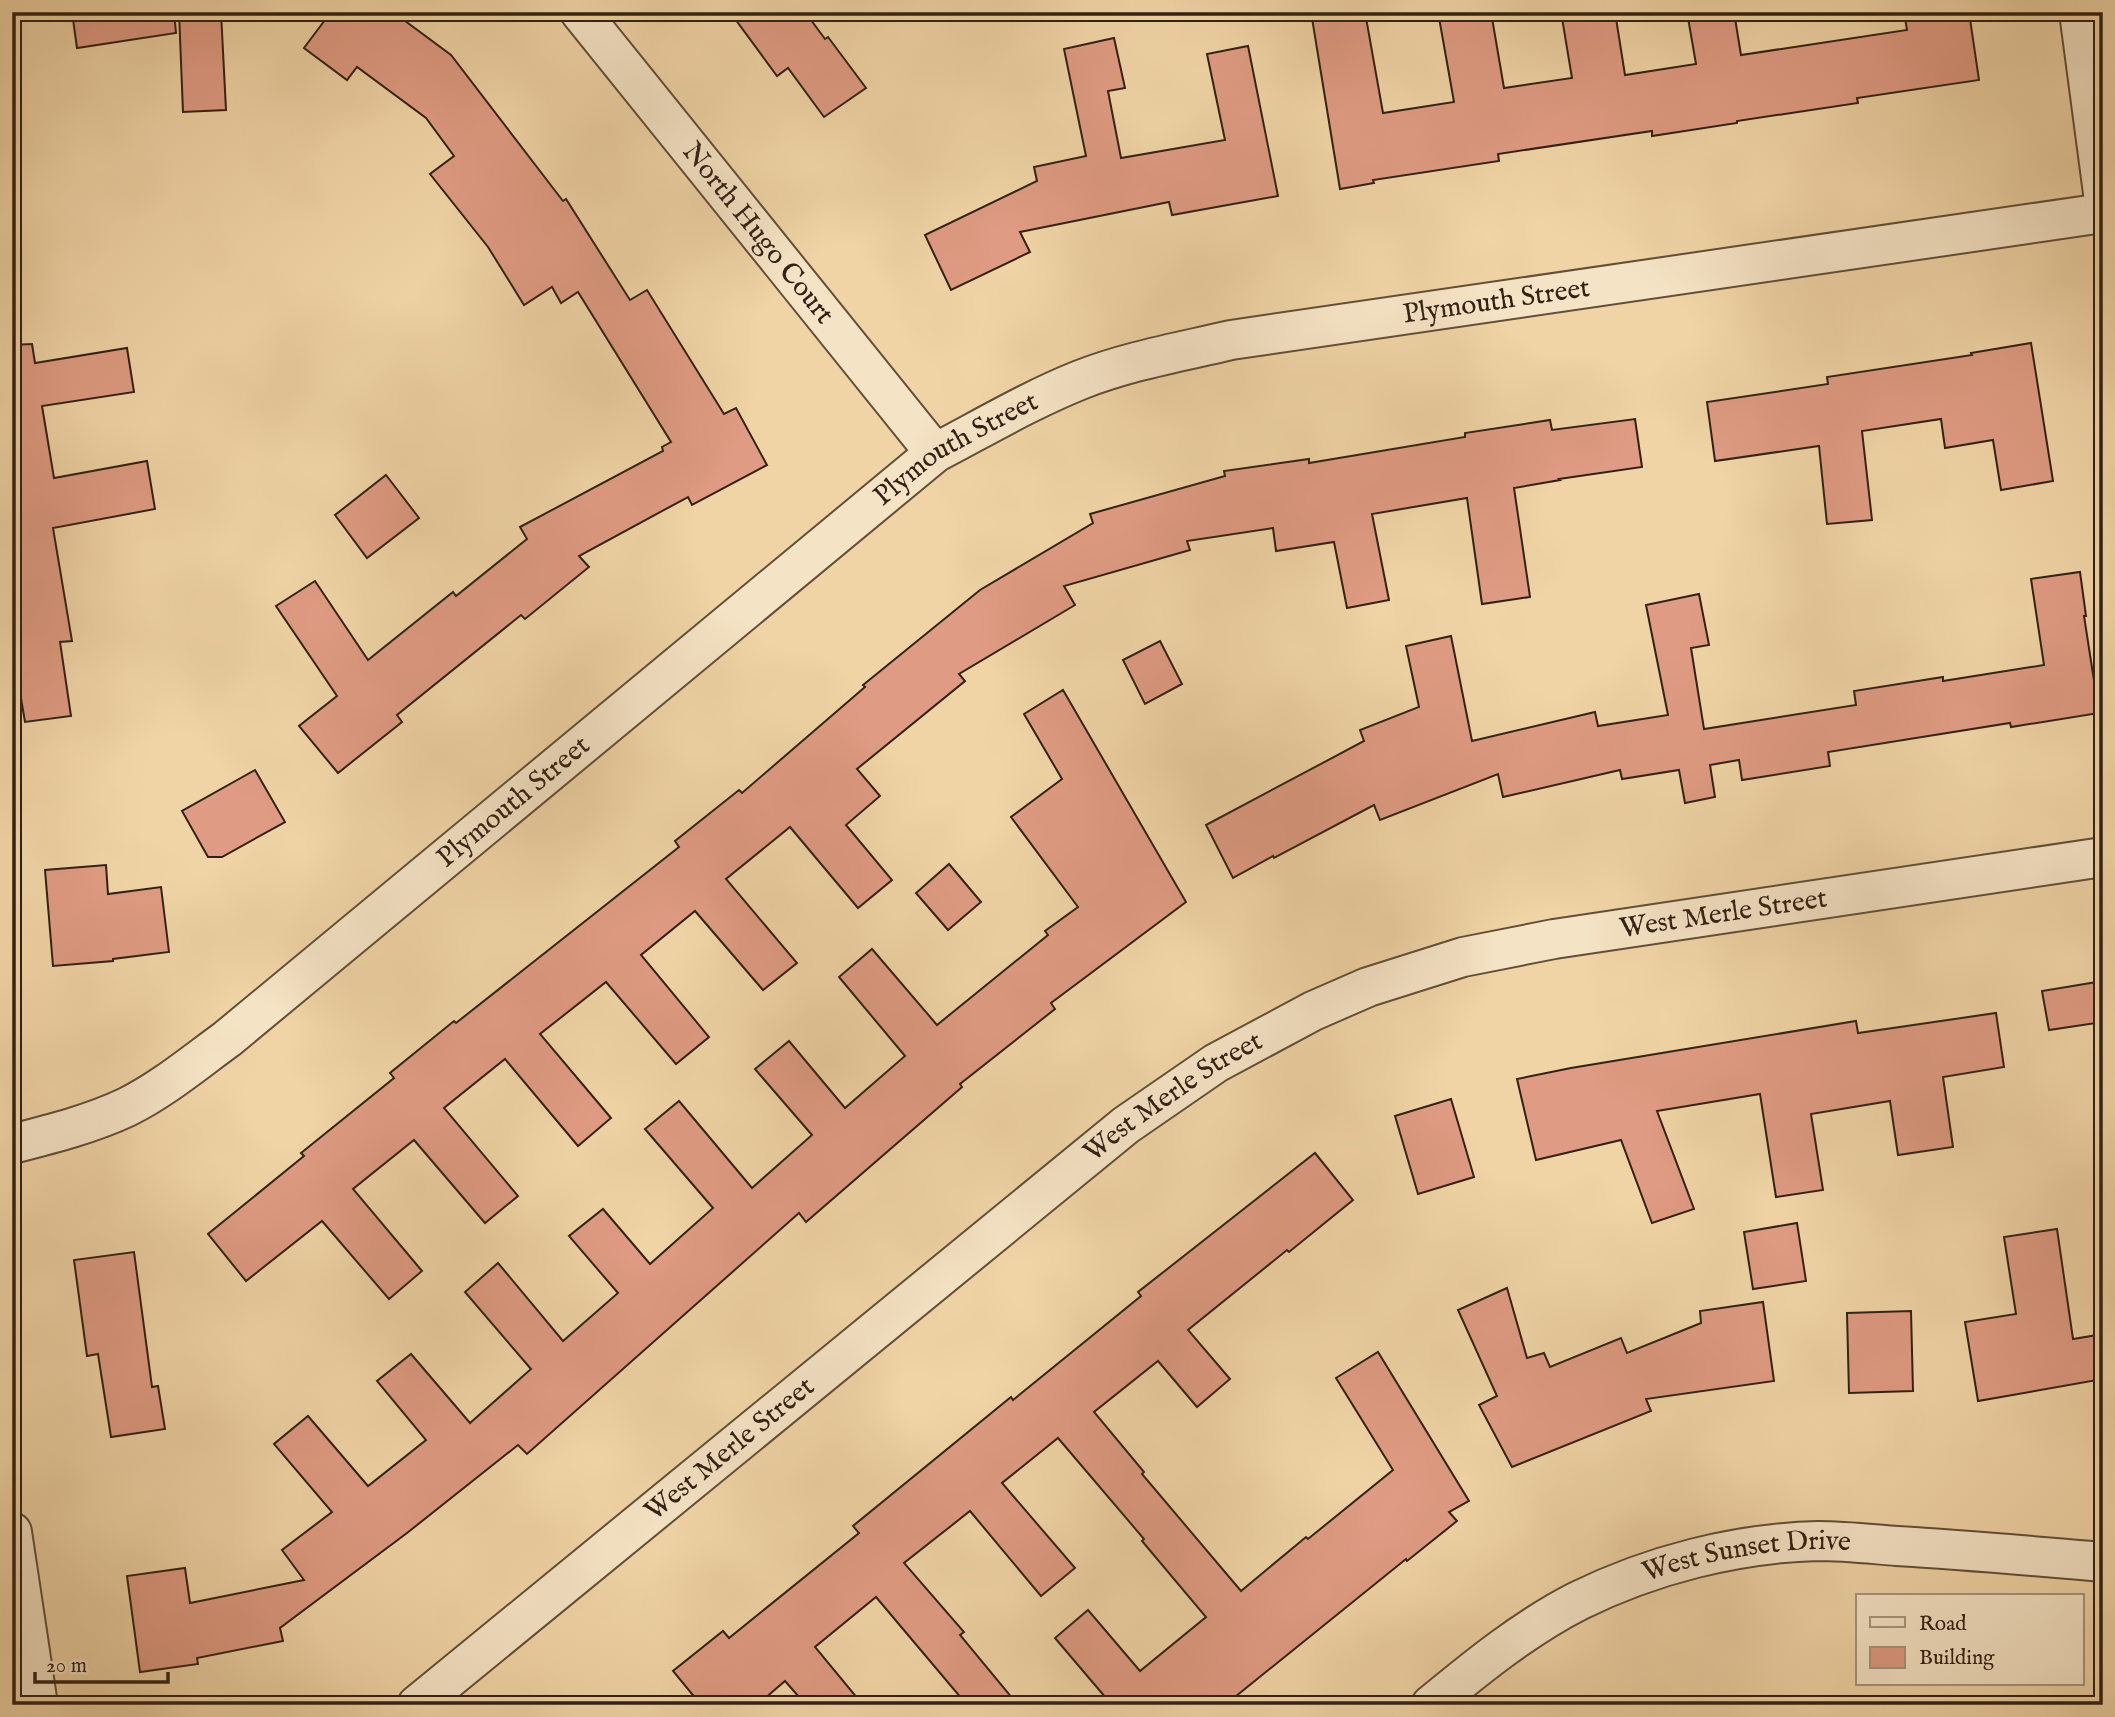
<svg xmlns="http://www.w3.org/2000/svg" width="2115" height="1717" font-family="'IM FELL English',serif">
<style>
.building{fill:#df9b83;stroke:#322115;stroke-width:2}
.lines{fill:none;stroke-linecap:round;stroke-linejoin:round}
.minor-casing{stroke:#624e39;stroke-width:42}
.minor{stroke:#f5e3c5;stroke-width:38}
.labels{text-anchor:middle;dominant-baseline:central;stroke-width:6;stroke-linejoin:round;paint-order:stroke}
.street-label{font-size:28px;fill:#322115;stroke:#f5e3c5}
</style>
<rect width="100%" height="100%" fill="#f0d4a6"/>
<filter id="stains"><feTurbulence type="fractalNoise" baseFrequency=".00286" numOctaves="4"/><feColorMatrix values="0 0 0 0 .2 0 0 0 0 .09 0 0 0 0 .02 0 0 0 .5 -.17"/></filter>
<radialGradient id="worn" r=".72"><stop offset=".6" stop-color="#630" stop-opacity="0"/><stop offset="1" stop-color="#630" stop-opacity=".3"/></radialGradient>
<!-- building -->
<g class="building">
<path d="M 72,12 L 174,12 L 176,33 L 77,48 Z"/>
<path d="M 179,12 L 221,12 L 226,110 L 183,112 Z"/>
<path d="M 331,12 L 393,12 L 451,55 L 563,201 L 566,199 L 630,300 L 647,290 L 724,414 L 736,408 L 767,465 L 692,505 L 688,497 L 579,556 L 589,567 L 525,619 L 521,615 L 397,715 L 402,722 L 338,773 L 299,726 L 337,696 L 276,606 L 315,581 L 368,660 L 453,592 L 456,596 L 527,539 L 520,527 L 663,451 L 662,447 L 671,442 L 578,292 L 561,303 L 552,287 L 524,305 L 488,247 L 430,174 L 454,156 L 426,118 L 357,67 L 347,80 L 304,48 Z"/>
<path d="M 730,12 L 805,12 L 825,39 L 828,37 L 866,88 L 824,117 L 788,68 L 777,76 Z"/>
<path d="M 1311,12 L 1365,12 L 1383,113 L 1454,102 L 1438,12 L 1491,12 L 1504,88 L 1572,78 L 1561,12 L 1615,12 L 1625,75 L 1696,64 L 1687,12 L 1734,12 L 1741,55 L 1907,30 L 1904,12 L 1969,12 L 1979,80 L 1857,98 L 1858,103 L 1737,121 L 1737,123 L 1652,136 L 1652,131 L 1498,154 L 1499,161 L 1373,180 L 1374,183 L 1340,189 Z"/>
<path d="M 1114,38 L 1125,88 L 1108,91 L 1121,158 L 1225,140 L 1207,54 L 1248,46 L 1278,196 L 1172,215 L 1169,202 L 1020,232 L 1030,252 L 951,290 L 925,235 L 1037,181 L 1034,167 L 1086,156 L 1064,49 Z"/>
<path d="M 2031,343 L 2053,481 L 2001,490 L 1993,440 L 1945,448 L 1941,419 L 1862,431 L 1872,520 L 1827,524 L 1819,446 L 1715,461 L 1707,402 L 1828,384 L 1827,377 L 1972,355 L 1971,353 Z"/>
<path d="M 32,344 L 35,363 L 127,348 L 134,392 L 42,406 L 54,478 L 147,461 L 155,509 L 53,528 L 72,641 L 60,642 L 71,716 L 25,722 L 12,645 L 12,345 Z"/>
<path d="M 1635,419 L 1642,467 L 1559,479 L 1560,480 L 1514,488 L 1530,597 L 1482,604 L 1467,498 L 1372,514 L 1389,600 L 1347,608 L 1334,542 L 1276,551 L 1273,528 L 1187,541 L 1190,550 L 1064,586 L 1075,605 L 959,674 L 965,681 L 857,769 L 880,796 L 846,825 L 892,880 L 858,908 L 790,827 L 726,879 L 797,963 L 763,990 L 695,911 L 641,955 L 709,1037 L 676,1064 L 606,982 L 540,1034 L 611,1118 L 578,1146 L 505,1059 L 444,1108 L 518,1196 L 485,1223 L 414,1140 L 353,1189 L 422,1271 L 389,1299 L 322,1221 L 246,1281 L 208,1234 L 304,1156 L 301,1153 L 394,1078 L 390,1073 L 454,1021 L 456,1023 L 679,847 L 675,841 L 739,790 L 742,793 L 865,687 L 863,685 L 980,590 L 1093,523 L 1090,514 L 1225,476 L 1224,471 L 1309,459 L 1309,463 L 1465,437 L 1465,433 L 1550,420 L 1552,430 Z"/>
<path d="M 386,475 L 419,518 L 367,558 L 335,515 Z"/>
<path d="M 2080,572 L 2086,616 L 2084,616 L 2099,713 L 2011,727 L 2010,723 L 1828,752 L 1830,766 L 1742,780 L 1739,760 L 1710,765 L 1715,797 L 1685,803 L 1679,770 L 1622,779 L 1620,770 L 1503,797 L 1498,774 L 1380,820 L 1374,805 L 1274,858 L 1273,856 L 1233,878 L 1206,825 L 1364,741 L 1360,730 L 1419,707 L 1406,646 L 1451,636 L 1472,741 L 1595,712 L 1598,726 L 1668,715 L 1646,605 L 1699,594 L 1709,645 L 1691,648 L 1704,729 L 1856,705 L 1854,691 L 1943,677 L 1943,681 L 2044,665 L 2031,579 Z"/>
<path d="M 1160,641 L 1182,684 L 1145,704 L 1123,660 Z"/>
<path d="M 1063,690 L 1186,902 L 1051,1003 L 1055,1009 L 960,1084 L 962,1087 L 806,1222 L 799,1213 L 527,1454 L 518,1445 L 407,1533 L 280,1628 L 283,1641 L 197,1658 L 198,1664 L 140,1672 L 127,1576 L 185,1568 L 190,1603 L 304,1580 L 282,1550 L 332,1512 L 274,1444 L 308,1416 L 368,1486 L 426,1440 L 377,1381 L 411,1354 L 470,1423 L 531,1369 L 465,1292 L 498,1263 L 563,1341 L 618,1293 L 569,1236 L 603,1209 L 650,1264 L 713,1208 L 645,1129 L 679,1101 L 752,1188 L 812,1135 L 755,1069 L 789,1041 L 845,1108 L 905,1056 L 839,977 L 872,949 L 937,1025 L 1048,935 L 1045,931 L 1078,907 L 1011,817 L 1062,779 L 1024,714 Z"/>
<path d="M 255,770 L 285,822 L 222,857 L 208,857 L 182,811 Z"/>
<path d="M 949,864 L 981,902 L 948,930 L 916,893 Z"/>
<path d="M 106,865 L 108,894 L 161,887 L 169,952 L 113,959 L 113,961 L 53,966 L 45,870 Z"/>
<path d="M 2103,981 L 2103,1022 L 2049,1030 L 2042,991 Z"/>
<path d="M 1996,1013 L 2004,1067 L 1943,1077 L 1953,1147 L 1898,1155 L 1890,1101 L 1811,1114 L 1823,1190 L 1776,1197 L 1760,1094 L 1657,1111 L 1694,1209 L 1652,1223 L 1621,1140 L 1536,1160 L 1517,1079 L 1571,1068 L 1856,1021 L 1858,1033 Z"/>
<path d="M 1451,1099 L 1474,1177 L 1418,1194 L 1395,1116 Z"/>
<path d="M 1315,1153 L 1353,1200 L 1289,1252 L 1287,1250 L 1188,1330 L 1230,1379 L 1197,1407 L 1158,1361 L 1094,1412 L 1144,1472 L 1142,1474 L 1241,1591 L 1306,1537 L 1308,1539 L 1393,1470 L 1336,1378 L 1378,1352 L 1469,1501 L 1449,1512 L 1457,1521 L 1407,1561 L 1406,1559 L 1225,1705 L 1098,1705 L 1106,1698 L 1055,1638 L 1088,1610 L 1140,1671 L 1206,1617 L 1142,1541 L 1144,1539 L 1058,1438 L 1002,1483 L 1075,1568 L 1041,1596 L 970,1511 L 904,1563 L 964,1632 L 960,1635 L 1018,1705 L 967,1705 L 876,1597 L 815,1647 L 863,1705 L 806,1705 L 785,1681 L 757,1705 L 701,1705 L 673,1671 L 723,1631 L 729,1638 L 859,1533 L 853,1526 L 1011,1397 L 1013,1400 L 1141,1296 L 1138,1292 Z"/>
<path d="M 1797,1223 L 1806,1281 L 1753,1289 L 1744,1232 Z"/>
<path d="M 2057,1229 L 2073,1339 L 2103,1334 L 2103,1379 L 1978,1401 L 1965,1322 L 2016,1314 L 2004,1237 Z"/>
<path d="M 134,1252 L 152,1387 L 158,1386 L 165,1429 L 111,1437 L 98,1354 L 87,1356 L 74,1260 Z"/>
<path d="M 1507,1288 L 1527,1358 L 1544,1353 L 1550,1367 L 1621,1338 L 1627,1353 L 1701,1323 L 1700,1311 L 1763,1302 L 1774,1381 L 1646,1399 L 1651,1411 L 1512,1467 L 1479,1405 L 1497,1396 L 1458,1310 Z"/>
<path d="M 1911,1311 L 1913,1391 L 1849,1393 L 1847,1313 Z"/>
</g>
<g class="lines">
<!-- minor casing -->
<g class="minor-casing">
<g id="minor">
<path id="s1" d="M 580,12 L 935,453"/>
<path d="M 2079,12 L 2103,193"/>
<path id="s2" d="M 12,1144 C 51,1134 91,1124 127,1107 C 163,1089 194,1063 227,1039 L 935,453 C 983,428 1030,400 1080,380 C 1128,361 1180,352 1231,340 L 2103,213"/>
<path d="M 12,1532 L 38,1705"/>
<path id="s3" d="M 417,1705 L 1126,1125 L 1216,1063 L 1313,1011 L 1368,987 L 1463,957 L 1554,939 L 2103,857"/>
<path id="s4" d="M 1431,1705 C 1477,1667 1525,1628 1578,1601 C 1651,1565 1736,1543 1818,1541 C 1844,1541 1871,1544 1897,1546 C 1966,1550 2034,1556 2103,1562"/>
</g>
</g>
<!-- minor -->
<use href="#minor" class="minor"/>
</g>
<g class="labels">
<!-- street labels -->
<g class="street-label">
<text stroke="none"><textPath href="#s1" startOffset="284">North Hugo Court</textPath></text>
<text stroke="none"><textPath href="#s2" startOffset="1748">Plymouth Street</textPath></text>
<text stroke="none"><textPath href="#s2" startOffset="1181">Plymouth Street</textPath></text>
<text stroke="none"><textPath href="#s2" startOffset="614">Plymouth Street</textPath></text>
<text stroke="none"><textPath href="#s3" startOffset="1559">West Merle Street</textPath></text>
<text stroke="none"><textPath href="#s3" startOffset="971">West Merle Street</textPath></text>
<text stroke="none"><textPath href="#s3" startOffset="404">West Merle Street</textPath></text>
<text stroke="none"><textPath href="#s4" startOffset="357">West Sunset Drive</textPath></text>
</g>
</g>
<!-- margin -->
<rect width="2115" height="1717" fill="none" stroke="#f0d4a6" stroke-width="42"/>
<rect x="14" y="14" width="2087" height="1689" fill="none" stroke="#322115" stroke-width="3.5"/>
<rect x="21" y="21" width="2073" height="1675" fill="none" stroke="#322115" stroke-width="2"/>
<!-- legend -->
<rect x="1856" y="1594" width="228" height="91" fill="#f5e3c5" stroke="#a7957f" stroke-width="2"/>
<rect x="1870" y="1617" width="35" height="10" fill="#f5e3c5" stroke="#a7957f" stroke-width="2"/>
<text x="1919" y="1630" font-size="21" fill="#322115">Road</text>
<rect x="1870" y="1647" width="35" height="21" fill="#df9b83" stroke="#a7957f" stroke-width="2"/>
<text x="1919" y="1664" font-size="21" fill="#322115">Building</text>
<!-- scale -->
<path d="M35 1672v10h133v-10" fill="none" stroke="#322115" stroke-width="3.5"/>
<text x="46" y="1672" font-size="21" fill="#322115" stroke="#f5e3c5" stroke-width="5" paint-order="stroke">20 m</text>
<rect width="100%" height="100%" filter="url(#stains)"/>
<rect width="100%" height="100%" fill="url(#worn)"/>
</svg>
